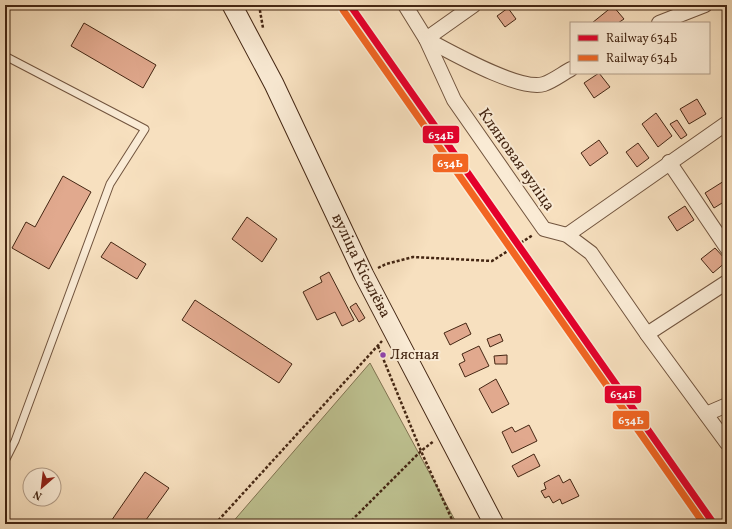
<svg xmlns="http://www.w3.org/2000/svg" width="732" height="529" font-family="Vollkorn,serif">
<style>
.green{fill:#bec291;stroke:#817452}
.building{fill:#e1a98e;stroke:#442613}
.lines{fill:none;stroke-linecap:round;stroke-linejoin:round}
.lane-casing{stroke:#71543e;stroke-width:9}
.street-casing{stroke:#71543e;stroke-width:16}
.secondary-casing{stroke:#442613;stroke-width:21}
.path{stroke:#442613;stroke-width:2.5;stroke-dasharray:3 2;stroke-linecap:butt}
.lane{stroke:#faebd5;stroke-width:7}
.street{stroke:#faebd5;stroke-width:14}
.secondary{stroke:#faebd5;stroke-width:19}
.rail-1-casing{stroke:#faebd5;stroke-width:10}
.rail-2-casing{stroke:#faebd5;stroke-width:10}
.rail-1{stroke:#e4002b;stroke-width:7}
.rail-2{stroke:#f26522;stroke-width:7}
.bus-dot{fill:#8e44ad;stroke:#faebd5;stroke-width:1.5}
.labels{text-anchor:middle;dominant-baseline:central;stroke-width:4;stroke-linejoin:round;paint-order:stroke}
.bus-label{font-size:15px;fill:#442613;stroke:#faebd5;text-anchor:start}
.street-label{font-size:16px;fill:#442613;stroke:#faebd5}
.line-badge{stroke:#faebd5;stroke-width:1.5}
.badge-label{font-size:11px;text-anchor:middle;font-weight:bold;fill:#fff}
</style>
<rect width="100%" height="100%" fill="#f7e0bf"/>
<filter id="stains"><feTurbulence type="fractalNoise" baseFrequency=".005" numOctaves="4"/><feColorMatrix values="0 0 0 0 .2 0 0 0 0 .09 0 0 0 0 .02 0 0 0 .5 -.17"/></filter>
<radialGradient id="worn" r=".72"><stop offset=".6" stop-color="#630" stop-opacity="0"/><stop offset="1" stop-color="#630" stop-opacity=".3"/></radialGradient>
<!-- green -->
<path class="green" d="M 370,363 L 457,524 L 231,524 Z"/>
<!-- building -->
<g class="building">
<path d="M 613,6 L 624,19 L 618,23 L 592,23 Z"/>
<path d="M 508,8 L 516,19 L 505,27 L 497,16 Z"/>
<path d="M 84,23 L 156,65 L 143,88 L 71,46 Z"/>
<path d="M 599,73 L 610,87 L 594,98 L 584,83 Z"/>
<path d="M 697,99 L 706,114 L 689,124 L 680,109 Z"/>
<path d="M 656,113 L 672,136 L 658,147 L 642,124 Z"/>
<path d="M 677,120 L 687,135 L 681,139 L 670,124 Z"/>
<path d="M 599,140 L 608,153 L 590,166 L 581,153 Z"/>
<path d="M 638,143 L 649,158 L 637,167 L 626,152 Z"/>
<path d="M 63,176 L 91,192 L 49,269 L 12,248 L 26,222 L 35,227 Z"/>
<path d="M 724,181 L 727,186 L 727,200 L 714,208 L 705,193 Z"/>
<path d="M 685,206 L 694,220 L 677,231 L 668,217 Z"/>
<path d="M 247,217 L 277,239 L 262,262 L 232,239 Z"/>
<path d="M 111,242 L 146,264 L 137,279 L 101,257 Z"/>
<path d="M 715,248 L 727,261 L 713,273 L 701,259 Z"/>
<path d="M 329,272 L 354,320 L 342,326 L 335,312 L 317,320 L 303,292 L 322,282 L 320,277 Z"/>
<path d="M 195,300 L 292,364 L 279,383 L 182,320 Z"/>
<path d="M 356,303 L 365,318 L 359,322 L 350,307 Z"/>
<path d="M 466,323 L 471,334 L 450,345 L 444,333 Z"/>
<path d="M 500,334 L 503,341 L 490,347 L 487,339 Z"/>
<path d="M 479,346 L 489,366 L 465,377 L 459,364 L 465,361 L 462,354 Z"/>
<path d="M 507,355 L 507,364 L 495,364 L 494,356 Z"/>
<path d="M 496,379 L 509,404 L 492,413 L 479,389 Z"/>
<path d="M 529,425 L 537,441 L 512,453 L 502,432 L 512,427 L 515,432 Z"/>
<path d="M 534,454 L 540,466 L 518,477 L 512,466 Z"/>
<path d="M 145,472 L 169,488 L 143,524 L 109,524 Z"/>
<path d="M 559,475 L 563,483 L 570,479 L 579,496 L 562,504 L 560,499 L 553,503 L 549,496 L 545,498 L 541,491 L 546,489 L 544,483 Z"/>
</g>
<g class="lines">
<!-- lane casing -->
<g class="lane-casing">
<path id="lane" d="M 5,56 L 145,129 L 110,184 L 15,441 L 5,461"/>
</g>
<!-- street casing -->
<g class="street-casing">
<g id="street">
<path d="M 405,5 L 426,39 L 454,100 L 544,229 L 567,235 L 591,253 L 647,334 L 727,443"/>
<path d="M 659,23 L 705,5"/>
<path d="M 426,39 C 449,51 520,92 544,84 C 553,81 562,74 571,69"/>
<path d="M 426,39 L 474,5"/>
<path d="M 669,162 L 727,248"/>
<path d="M 567,235 L 727,123"/>
<path d="M 647,334 L 727,282"/>
<path d="M 706,414 L 727,405"/>
</g>
</g>
<!-- secondary casing -->
<g class="secondary-casing">
<g id="secondary">
<path id="s1" d="M 232,5 L 274,84 L 364,275 L 494,524"/>
</g>
</g>
<!-- path -->
<g class="path">
<path d="M 259,5 L 263,28"/>
<path d="M 378,268 L 386,264 L 413,257 L 492,261 L 533,235"/>
<path d="M 378,346 L 421,451 L 454,524"/>
<path d="M 215,524 L 382,341"/>
<path d="M 348,524 L 421,451 L 434,441"/>
</g>
<!-- lane -->
<use href="#lane" class="lane"/>
<!-- street -->
<use href="#street" class="street"/>
<!-- secondary -->
<use href="#secondary" class="secondary"/>
<!-- rail-1 casing -->
<g class="rail-1-casing">
<path id="rail-1" d="M 350,5 L 714,524"/>
</g>
<!-- rail-2 casing -->
<g class="rail-2-casing">
<path id="rail-2" d="M 343,10 L 704,524"/>
</g>
<!-- rail-1 -->
<use href="#rail-1" class="rail-1"/>
<!-- rail-2 -->
<use href="#rail-2" class="rail-2"/>
</g>
<!-- markers -->
<circle class="bus-dot" cx="383" cy="355" r="3.5"/>
<g class="labels">
<!-- bus labels -->
<g class="bus-label">
<text x="390" y="355">Лясная</text>
</g>
<!-- street labels -->
<g class="street-label">
<text transform="translate(516 160) rotate(55)">Кляновая вуліца</text>
<text stroke="none"><textPath href="#s1" startOffset="291">вуліца Кісялёва</textPath></text>
</g>
</g>
<g class="line-badge">
<rect x="422" y="125" width="38" height="19" rx="4" fill="#e4002b"/>
<rect x="432" y="153" width="37" height="20" rx="4" fill="#f26522"/>
<rect x="604" y="385" width="38" height="19" rx="4" fill="#e4002b"/>
<rect x="612" y="410" width="38" height="20" rx="4" fill="#f26522"/>
</g>
<g class="badge-label">
<text x="441" y="139">634Б</text>
<text x="450" y="167">634Ь</text>
<text x="623" y="398">634Б</text>
<text x="631" y="424">634Ь</text>
</g>
<!-- margin -->
<rect width="732" height="529" fill="none" stroke="#f7e0bf" stroke-width="20"/>
<rect x="6" y="6" width="720" height="517" fill="none" stroke="#442613" stroke-width="2"/>
<rect x="10" y="10" width="712" height="509" fill="none" stroke="#442613"/>
<!-- legend -->
<rect x="570" y="22" width="140" height="52" fill="#faebd5" stroke="#b19c87"/>
<rect x="578" y="35" width="20" height="6" fill="#e4002b" stroke="#b19c87"/>
<text x="606" y="42" font-size="12" fill="#442613">Railway 634Б</text>
<rect x="578" y="55" width="20" height="6" fill="#f26522" stroke="#b19c87"/>
<text x="606" y="62" font-size="12" fill="#442613">Railway 634Ь</text>
<!-- north arrow -->
<g transform="translate(42 487) rotate(208)"><circle r="19" fill="#faebd5" stroke="#b19c87"/>
<path d="M0-3L7 15L0 10L-7 15Z" fill="#8f2418"/>
<text y="-6" font-size="11" font-weight="bold" text-anchor="middle" fill="#442613">N</text>
</g>
<rect width="100%" height="100%" filter="url(#stains)"/>
<rect width="100%" height="100%" fill="url(#worn)"/>
</svg>
